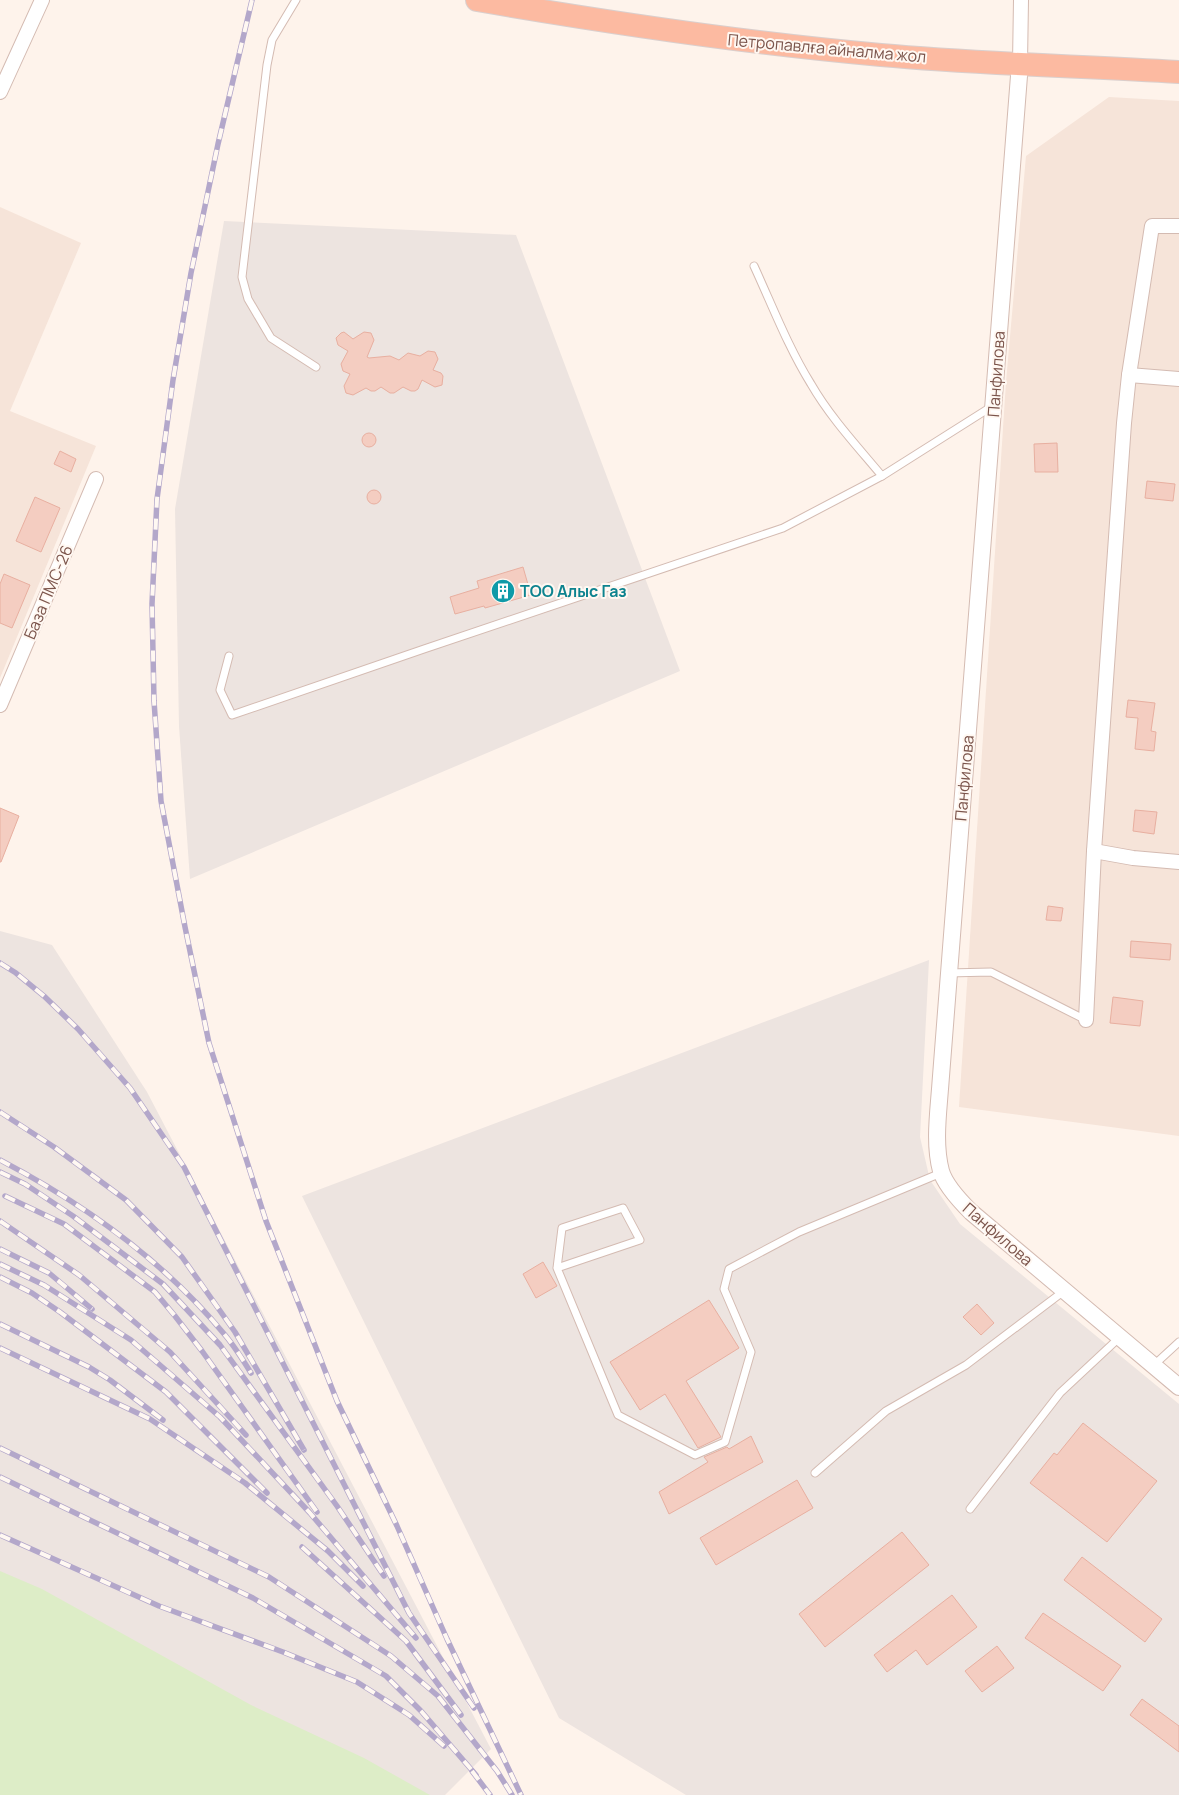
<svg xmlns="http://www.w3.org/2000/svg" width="1179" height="1795" font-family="Manrope,sans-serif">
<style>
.residential{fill:#f6e4d9}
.industrial{fill:#ede4e0}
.green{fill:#ddedc7}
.building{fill:#f4cdc1;stroke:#e8afa0}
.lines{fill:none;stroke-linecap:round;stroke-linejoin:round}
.service-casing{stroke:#d4bbb2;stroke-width:9}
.minor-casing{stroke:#d4bbb2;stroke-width:16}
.tertiary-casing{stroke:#d4bbb2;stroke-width:18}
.trunk-casing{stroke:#dacfcd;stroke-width:24}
.service{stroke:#fff;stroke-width:7}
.minor{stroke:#fff;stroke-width:14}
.tertiary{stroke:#fff;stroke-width:16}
.trunk{stroke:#fcbaa1;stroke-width:22}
.rail-casing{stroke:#b3a7ca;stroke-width:5.5}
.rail{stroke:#fff8f2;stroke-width:4;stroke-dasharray:11;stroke-linecap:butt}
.labels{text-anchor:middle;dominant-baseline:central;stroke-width:4;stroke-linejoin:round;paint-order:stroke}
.street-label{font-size:16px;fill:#7b544b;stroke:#fff8f2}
.culture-label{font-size:16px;font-weight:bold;fill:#0d838f;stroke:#fff8f2;text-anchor:start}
</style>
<rect width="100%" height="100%" fill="#fef3eb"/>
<!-- residential -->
<g class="residential">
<path d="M 1109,97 L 1179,101 L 1179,1136 L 959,1107 L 1006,382 L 1026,156 Z"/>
<path d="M 0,207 L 81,243 L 10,411 L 96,446 L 0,678 Z"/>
</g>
<!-- industrial -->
<g class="industrial">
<path d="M 224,221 L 516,235 L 680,671 L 190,879 L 179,726 L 175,509 Z"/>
<path d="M 0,931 L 52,945 L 147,1092 L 491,1749 L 445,1795 L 296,1795 L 0,1634 Z"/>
<path d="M 929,960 L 920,1137 L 930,1180 L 960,1224 L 1179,1404 L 1179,1795 L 686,1795 L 559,1718 L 302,1196 Z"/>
</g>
<!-- green -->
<path class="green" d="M 0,1571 L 42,1589 L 251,1705 L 364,1758 L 430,1795 L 0,1795 Z"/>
<!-- building -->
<g class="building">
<path d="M 344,332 L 353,339 L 364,332 L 371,333 L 374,340 L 367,357 L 369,358 L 390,356 L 399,360 L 408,353 L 420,356 L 428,351 L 435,352 L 438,359 L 433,370 L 441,373 L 443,376 L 442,385 L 435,387 L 422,380 L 418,389 L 415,391 L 411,391 L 403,387 L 394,393 L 390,393 L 381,387 L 375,391 L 371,391 L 366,388 L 353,395 L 346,393 L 344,386 L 350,374 L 343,371 L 341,364 L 348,351 L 338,345 L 336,338 L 341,333 Z"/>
<circle cx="369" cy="440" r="7"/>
<path d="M 1057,443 L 1058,472 L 1035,472 L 1034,444 Z"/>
<path d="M 60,451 L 76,459 L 71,472 L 54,464 Z"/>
<path d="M 1147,481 L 1175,484 L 1173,501 L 1145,498 Z"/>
<circle cx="374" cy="497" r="7"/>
<path d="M 35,497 L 60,508 L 41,552 L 16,541 Z"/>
<path d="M 523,567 L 531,595 L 485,608 L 484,606 L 455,614 L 450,597 L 479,588 L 477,581 Z"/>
<path d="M 4,574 L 30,585 L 12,628 L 0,623 L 0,584 Z"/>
<path d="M 1128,700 L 1155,703 L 1151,731 L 1156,732 L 1154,751 L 1135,749 L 1138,718 L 1126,717 Z"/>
<path d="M 0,808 L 19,816 L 1,862 L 0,862 Z"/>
<path d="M 1135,810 L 1157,812 L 1154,834 L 1133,831 Z"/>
<path d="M 1048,906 L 1063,908 L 1061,921 L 1046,920 Z"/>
<path d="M 1131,941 L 1171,944 L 1170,960 L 1130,957 Z"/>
<path d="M 1113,997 L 1143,1001 L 1140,1026 L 1110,1023 Z"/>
<path d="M 543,1262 L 557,1286 L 536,1298 L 523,1274 Z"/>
<path d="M 709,1300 L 739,1348 L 686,1381 L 721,1437 L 698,1448 L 665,1394 L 640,1410 L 610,1362 Z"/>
<path d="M 977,1304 L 994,1323 L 981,1335 L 963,1317 Z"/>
<path d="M 1083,1423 L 1157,1481 L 1107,1542 L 1030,1483 L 1054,1453 L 1057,1455 Z"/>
<path d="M 751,1436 L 763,1462 L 669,1514 L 659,1492 L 708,1462 L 704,1457 L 727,1447 L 729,1449 Z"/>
<path d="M 797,1480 L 813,1508 L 716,1565 L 700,1538 Z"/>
<path d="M 902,1532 L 929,1565 L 825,1647 L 799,1614 Z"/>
<path d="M 1082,1557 L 1162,1619 L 1145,1642 L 1064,1580 Z"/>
<path d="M 952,1595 L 977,1627 L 927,1665 L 916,1650 L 887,1672 L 874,1655 Z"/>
<path d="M 1043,1613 L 1121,1666 L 1103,1691 L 1025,1638 Z"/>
<path d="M 997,1646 L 1014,1668 L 982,1692 L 965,1671 Z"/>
<path d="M 1142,1699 L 1179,1726 L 1179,1752 L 1130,1715 Z"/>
</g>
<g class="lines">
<!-- service casing -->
<g class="service-casing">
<g id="service">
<path d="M 296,0 L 272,40 L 267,65 L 242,277 L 248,299 L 271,338 L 316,367"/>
<path d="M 754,266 C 772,305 788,347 811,384 C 830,417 857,446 882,476"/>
<path d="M 229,656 L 220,690 L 232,715 L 424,649 L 783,528 L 882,476 L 991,407"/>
<path d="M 948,973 L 991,972 L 1086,1020"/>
<path d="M 557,1268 L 640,1240 L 623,1208 L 562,1228 L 557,1268 L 618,1415 L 695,1455 L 725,1442 L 751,1352 L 724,1289 L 729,1269 L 799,1232 L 941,1173"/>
<path d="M 1154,1365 L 1179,1342"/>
<path d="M 815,1473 L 886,1411 L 966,1365 L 1064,1291"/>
<path d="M 970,1509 L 1060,1393 L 1120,1337"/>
</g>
</g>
<!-- minor casing -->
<g class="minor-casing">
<g id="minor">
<path d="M 1020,63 L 1021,0"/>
<path d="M 0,92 L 42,0"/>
<path d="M 1129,375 L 1179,379"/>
<path d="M 0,705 L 96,479"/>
<path d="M 1094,851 L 1133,858 L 1179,862"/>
<path d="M 1086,1020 L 1094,851 L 1124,423 L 1129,375 L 1152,226 L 1179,226"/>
</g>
</g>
<!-- tertiary casing -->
<g class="tertiary-casing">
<path id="tertiary" d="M 1020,63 L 940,1089 C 938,1115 934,1145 941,1171 C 945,1185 961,1202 971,1212 L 1179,1387"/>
</g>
<!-- trunk casing -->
<g class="trunk-casing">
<path id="trunk" d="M 477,0 C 611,23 745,43 881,55 C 980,64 1080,66 1179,72"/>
</g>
<!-- service -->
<use href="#service" class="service"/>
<!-- minor -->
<use href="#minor" class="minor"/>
<!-- tertiary -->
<use href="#tertiary" class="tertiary"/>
<!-- trunk -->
<use href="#trunk" class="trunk"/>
<!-- rail casing -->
<g class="rail-casing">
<g id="rail">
<path d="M 252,0 L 218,144 L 191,273 L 173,380 L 157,499 L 152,604 L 154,701 L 161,801 L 185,927 L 209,1043 L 266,1221 L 337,1401 L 397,1526 L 447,1639 L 521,1795"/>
<path d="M 0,963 L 16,973 L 44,996 L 78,1029 L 130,1088 L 184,1167 L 409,1613 L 474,1708"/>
<path d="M 0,1112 L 54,1147 L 126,1200 L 182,1257 L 235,1332 L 304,1450"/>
<path d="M 0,1160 C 84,1204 165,1262 225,1335 C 235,1347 243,1360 251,1373"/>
<path d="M 0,1172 L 25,1184 L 73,1216 L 163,1284 L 220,1345 L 337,1506 L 384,1576"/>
<path d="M 5,1196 L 64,1224 L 155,1292 L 175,1316 L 202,1351 L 317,1512"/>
<path d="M 0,1221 L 79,1275 L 170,1352 L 246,1435"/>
<path d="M 0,1249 L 49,1273 L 92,1309"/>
<path d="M 0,1264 L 44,1285 L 131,1340 L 220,1417 L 310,1513 L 416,1638"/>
<path d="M 0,1277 L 32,1293 L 60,1312 L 166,1392 L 267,1493"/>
<path d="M 0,1324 L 89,1367 L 110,1380 L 163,1420"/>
<path d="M 0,1348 L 150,1419 L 245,1483 L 328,1551 L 363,1586"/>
<path d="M 0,1448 L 269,1577 L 391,1656 L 438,1696 L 497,1771 L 512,1795"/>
<path d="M 0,1477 L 253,1598 L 386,1676 L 421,1711 L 476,1775"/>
<path d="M 0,1535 L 159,1606 L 283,1652 L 357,1682 L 409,1715 L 444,1746"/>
<path d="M 302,1547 L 406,1641 L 461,1715"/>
<path d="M 472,1771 L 490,1795"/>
</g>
</g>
<!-- rail -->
<use href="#rail" class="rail"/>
</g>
<!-- icons -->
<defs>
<g id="building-disc" transform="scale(1.25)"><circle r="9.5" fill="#0f9aa8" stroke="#fff8f2"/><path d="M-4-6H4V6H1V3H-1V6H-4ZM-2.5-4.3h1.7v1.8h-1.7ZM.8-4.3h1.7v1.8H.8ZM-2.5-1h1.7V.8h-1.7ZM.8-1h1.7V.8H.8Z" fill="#fff"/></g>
</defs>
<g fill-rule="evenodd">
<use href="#building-disc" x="503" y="591"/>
</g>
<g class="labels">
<!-- street labels -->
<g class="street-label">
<text transform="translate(827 48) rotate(5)">Петропавлға айналма жол</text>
<text transform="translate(996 374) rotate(-86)">Панфилова</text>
<text transform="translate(48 592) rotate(-67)">База ПМС-26</text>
<text transform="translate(964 778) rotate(-85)">Панфилова</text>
<text transform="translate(998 1234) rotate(41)">Панфилова</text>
</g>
<!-- culture labels -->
<g class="culture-label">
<text x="520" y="591">ТОО Алыс Газ</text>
</g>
</g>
</svg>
